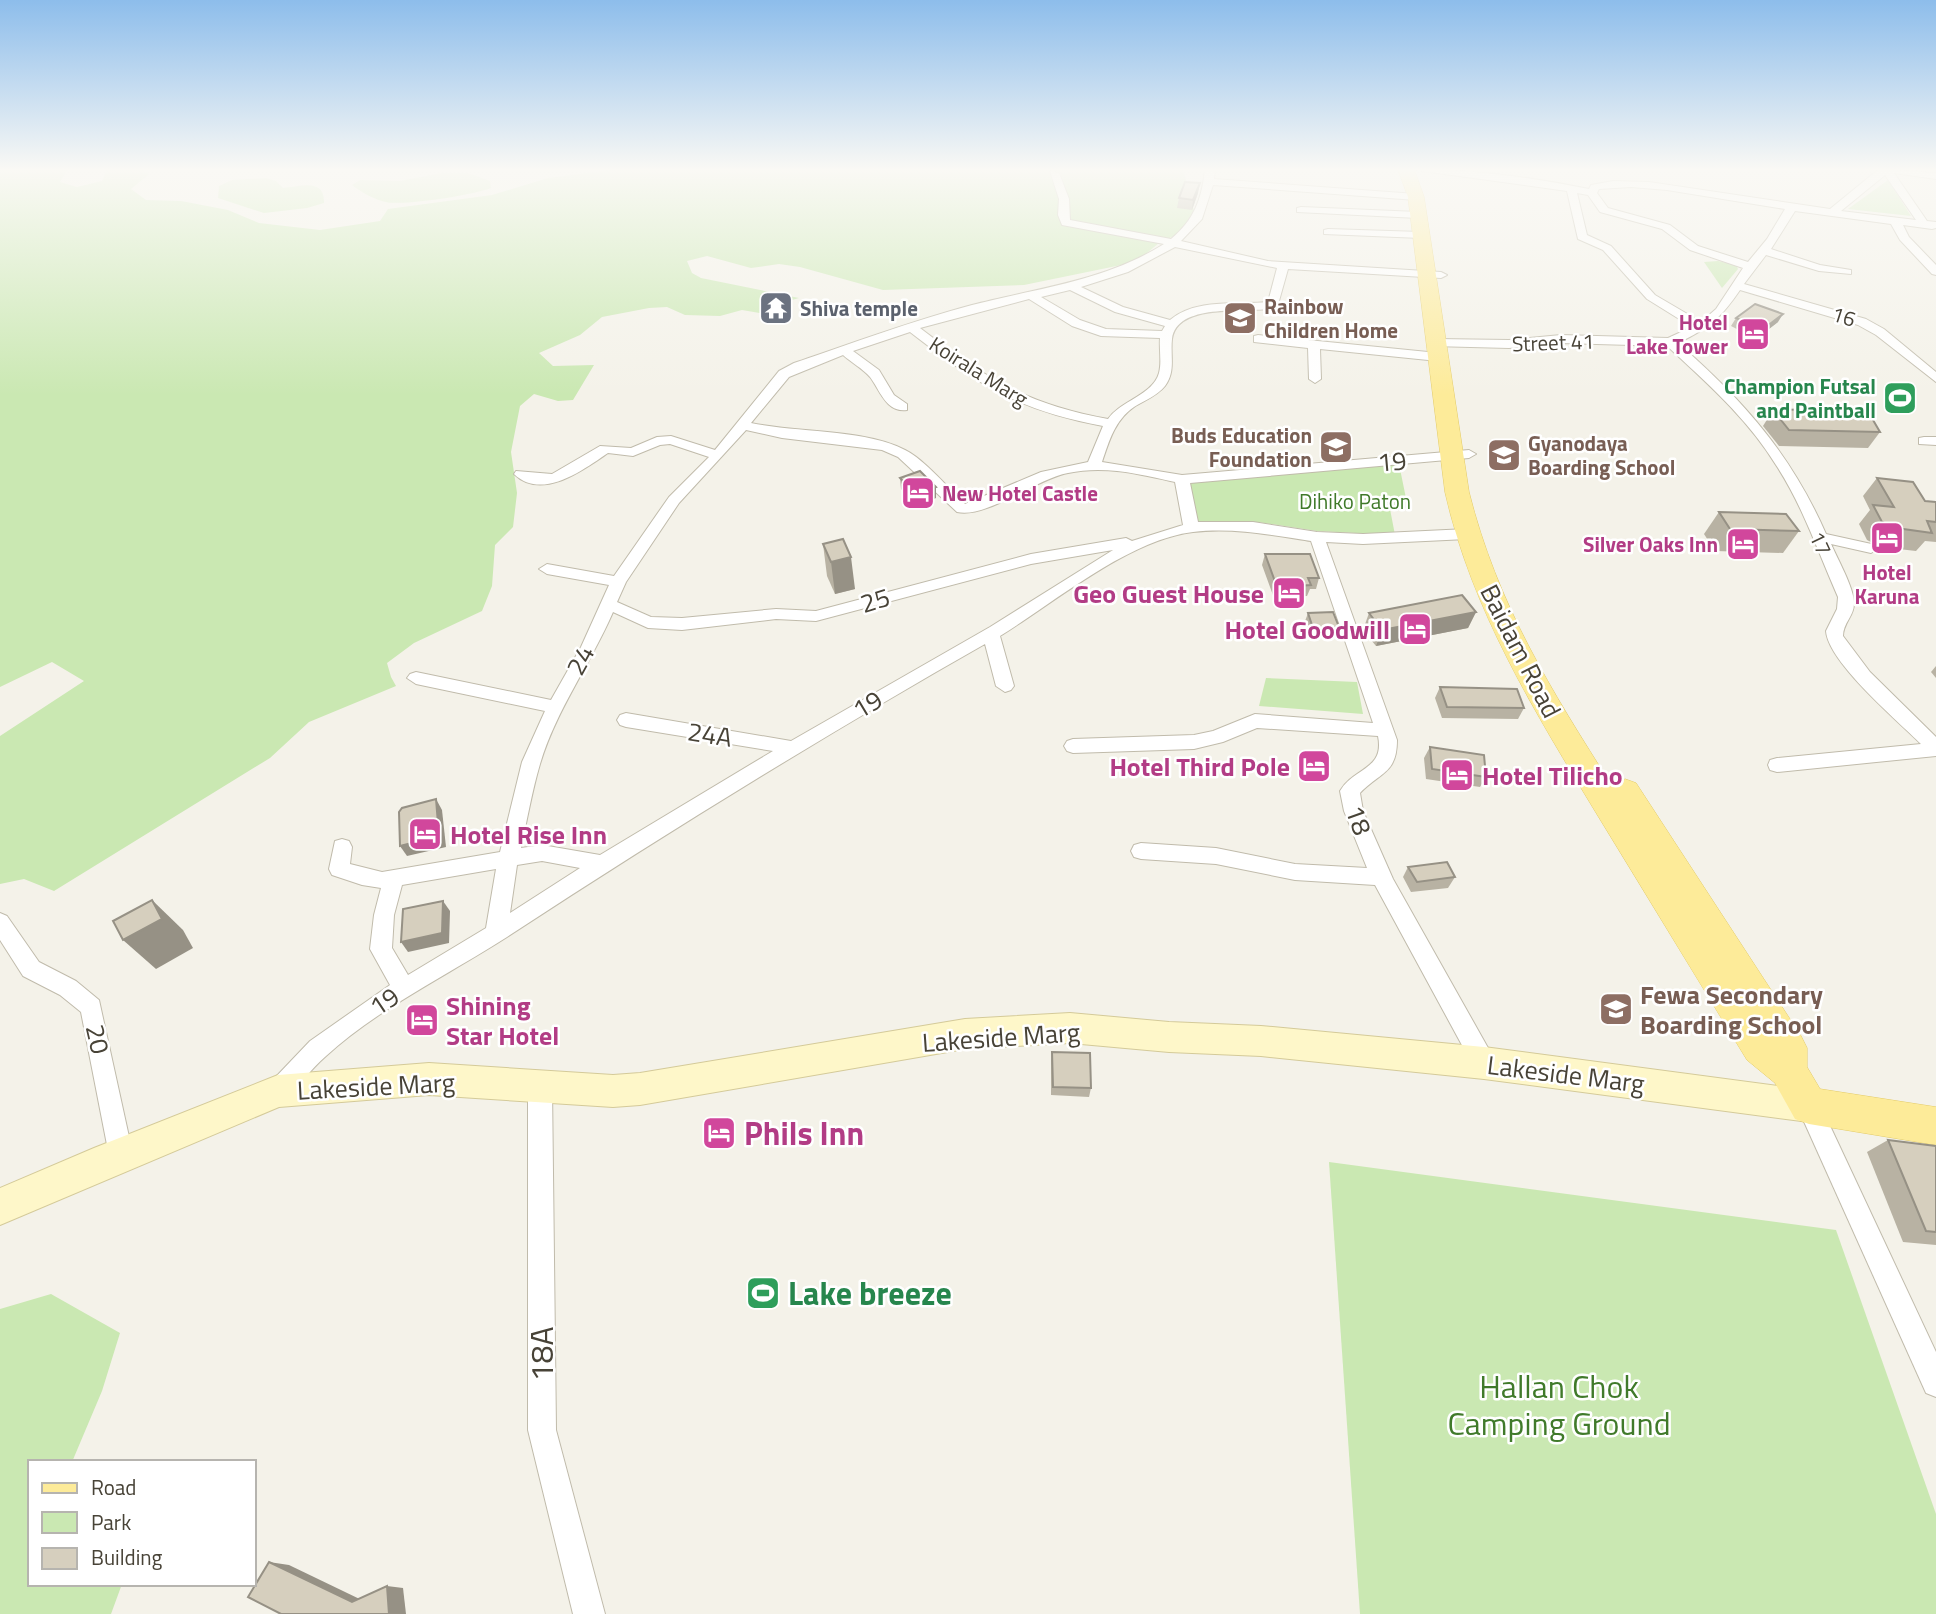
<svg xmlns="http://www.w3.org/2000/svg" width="1936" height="1614" font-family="'Titillium Web',sans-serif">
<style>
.green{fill:#cae8b2}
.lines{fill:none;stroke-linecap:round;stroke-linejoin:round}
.minor-casing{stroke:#c0bbab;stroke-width:2}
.secondary-casing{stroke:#d4ca99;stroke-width:2}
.primary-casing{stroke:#e3cb68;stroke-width:1}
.minor{fill:#fff;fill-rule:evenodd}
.secondary{fill:#fef7c9;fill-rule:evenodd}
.primary{fill:#fdeb99;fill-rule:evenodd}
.wall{fill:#b8b2a3}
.shaded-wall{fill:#969185}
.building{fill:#d6cfbe;stroke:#969185;stroke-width:2}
.labels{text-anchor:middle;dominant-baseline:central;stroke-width:5;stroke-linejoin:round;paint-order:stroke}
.far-education-label{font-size:21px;font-weight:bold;fill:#785e54;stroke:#fff;text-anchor:start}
.far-worship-label{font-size:21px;font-weight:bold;fill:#5b616d;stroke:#fff;text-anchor:start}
.far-street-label{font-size:21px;fill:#484337;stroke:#fff}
.far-hotel-label{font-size:21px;font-weight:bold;fill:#b23c85;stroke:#fff;text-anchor:end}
.far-leisure-label{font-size:21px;font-weight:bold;fill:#27864d;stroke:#fff;text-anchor:end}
.far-park-label{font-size:21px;fill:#407a2a;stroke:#fff}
.street-label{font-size:26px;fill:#484337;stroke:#fff}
.hotel-label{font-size:26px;font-weight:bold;fill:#b23c85;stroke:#fff;text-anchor:end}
.education-label{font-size:26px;font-weight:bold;fill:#785e54;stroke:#fff;text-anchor:start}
.near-hotel-label{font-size:32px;font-weight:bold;fill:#b23c85;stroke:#fff;text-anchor:start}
.near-leisure-label{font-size:32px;font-weight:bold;fill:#27864d;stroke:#fff;text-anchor:start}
.near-street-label{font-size:32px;fill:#484337;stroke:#fff}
.near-park-label{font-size:32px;fill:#407a2a;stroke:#fff}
</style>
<rect width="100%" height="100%" fill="#f4f2e9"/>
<!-- green -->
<g class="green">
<path d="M 0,169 L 68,169 L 60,182 L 77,187 L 102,181 L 107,169 L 142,169 L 149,174 L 131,189 L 146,200 L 181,201 L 228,210 L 259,223 L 320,230 L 380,221 L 388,209 L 492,195 L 548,178 L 618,169 L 1183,169 L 1194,211 L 1178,234 L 1159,243 L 1136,262 L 1024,285 L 883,290 L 800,267 L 779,264 L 751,268 L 707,256 L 687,261 L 692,273 L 701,278 L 799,298 L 792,300 L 788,318 L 742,310 L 720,316 L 685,315 L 667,307 L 649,308 L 602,317 L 580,335 L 539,353 L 553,366 L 594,365 L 573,400 L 558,401 L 534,394 L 520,406 L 511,452 L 517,493 L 513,527 L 495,545 L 492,586 L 482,611 L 414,643 L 387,663 L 391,677 L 396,686 L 309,722 L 270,758 L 54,891 L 24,879 L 0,884 L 0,736 L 84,681 L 52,662 L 0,687 Z"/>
<path d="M 441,173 L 468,173 L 490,181 L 491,188 C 474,195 403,206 386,202 C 375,200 361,192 352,185 L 360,180 L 400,181 Z"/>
<path d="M 266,178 L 276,181 L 283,188 C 299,187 325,177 324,203 L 307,208 L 264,213 L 218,198 L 219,186 L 232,180 Z"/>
<path d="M 1888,180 L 1911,216 L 1848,209 Z"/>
<path d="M 1718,261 L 1736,265 L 1738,269 L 1722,288 L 1704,262 Z"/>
<path d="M 1399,464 L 1408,508 L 1390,509 L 1395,535 L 1317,531 L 1258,522 L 1196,522 L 1189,480 Z"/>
<path d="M 1266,678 L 1357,682 L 1363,714 L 1259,706 Z"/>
<path d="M 1329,1162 L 1836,1230 L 1936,1514 L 1936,1614 L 1360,1614 Z"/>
<path d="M 51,1294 L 120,1333 L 102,1391 L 72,1462 L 30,1462 L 30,1584 L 122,1584 L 111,1614 L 0,1614 L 0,1309 Z"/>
</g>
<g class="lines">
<!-- minor casing -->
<g class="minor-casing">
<g id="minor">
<path d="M 1205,169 L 1215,169 L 1214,179 L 1416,194 L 1421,197 L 1416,200 L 1213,185 L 1202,219 L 1181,241 L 1268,261 L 1441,272 L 1447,275 L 1441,278 L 1288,269 L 1277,308 C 1250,314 1177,301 1172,339 C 1170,356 1176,371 1165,386 C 1157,396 1145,400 1134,407 C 1115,420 1109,441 1102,462 L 1182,475 L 1469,450 L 1476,454 L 1469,458 L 1190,483 L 1198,522 L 1253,522 L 1317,532 L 1363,534 L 1467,529 L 1475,534 L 1467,539 L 1363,544 L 1326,542 L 1397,740 C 1397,774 1380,772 1360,793 L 1363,811 L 1393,879 L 1492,1055 L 1496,1063 L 1492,1071 L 1484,1074 L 1476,1071 L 1375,885 L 1295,880 L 1216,864 L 1141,859 L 1134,857 L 1131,851 L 1134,845 L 1141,843 L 1216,848 L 1295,864 L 1367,868 L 1344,811 L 1340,791 C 1354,767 1385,770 1378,736 L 1257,728 L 1223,742 L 1194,749 L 1073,753 L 1067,751 L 1064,746 L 1067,741 L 1073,739 L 1194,735 L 1213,731 L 1255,714 L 1373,723 L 1311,541 C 1272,535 1232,527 1193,532 C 1128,540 1055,602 1000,636 L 1014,686 L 1011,690 L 1005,692 L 996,686 L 985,644 C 823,736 663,835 507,937 C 448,975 377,1009 326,1056 C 311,1069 299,1085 286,1099 L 278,1102 L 270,1099 L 266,1091 L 270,1083 L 310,1041 L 390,985 L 370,949 L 374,915 L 381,888 L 362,885 L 332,875 L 329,869 L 335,841 L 342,839 L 349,841 L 352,847 L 350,864 L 382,872 L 500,852 L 522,762 L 545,711 L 416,684 L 407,678 L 410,674 L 416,672 L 551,700 L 581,647 L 609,585 L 547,574 L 539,569 L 547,564 L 614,576 L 669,497 L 709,457 L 670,444 L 660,445 L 633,456 L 608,453 C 583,470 542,501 514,474 L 516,471 L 552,474 L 600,446 L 631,448 L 657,437 L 671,436 L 715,450 L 779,371 L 794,363 C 853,343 912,321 972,305 C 1038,288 1105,281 1164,244 L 1062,225 L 1058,215 L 1059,199 L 1050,171 L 1059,173 L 1069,199 L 1070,220 L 1171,239 C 1194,220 1202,199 1205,169 ZM 1175,247 L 1277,268 L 1268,302 C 1236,305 1196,298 1170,320 L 1123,307 L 1081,287 L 1128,272 ZM 1070,290 L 1115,312 L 1165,326 L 1162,331 L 1106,329 L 1080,320 L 1041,297 ZM 1029,299 L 1072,326 L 1101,336 L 1160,338 C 1159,350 1162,362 1159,373 C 1153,395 1120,401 1108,419 C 1025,404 986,378 920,328 ZM 910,332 C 977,384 1017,410 1103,426 L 1088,462 L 1041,472 L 965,504 C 948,488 925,460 905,450 C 865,429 798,433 751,423 L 789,377 L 843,355 C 851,362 863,369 870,377 C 880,390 886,413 907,410 L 907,404 L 894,395 L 879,370 L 853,351 ZM 746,430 L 782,438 L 882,450 L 898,457 L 957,512 C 986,519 1036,479 1068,473 C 1104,465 1140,474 1175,482 L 1183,525 L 1132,541 L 1126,538 L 1031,554 L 816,611 L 776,609 L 682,618 L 651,617 L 617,602 L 626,582 L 679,503 ZM 1113,550 L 990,627 L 791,741 L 626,713 L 620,715 L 617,720 L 620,725 L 626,727 L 773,751 L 600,855 L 542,845 L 521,848 C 527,820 532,791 540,764 C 556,710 591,663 613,612 L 648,628 L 682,630 L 776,619 L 816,621 L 1031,564 ZM 542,861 L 580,868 L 510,913 L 517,865 ZM 496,869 L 486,928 L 408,975 L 392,948 L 394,915 L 402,885 Z"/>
<path d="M 1408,169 C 1469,169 1531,177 1589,189 L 1591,185 L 1613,181 L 1649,182 L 1830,209 L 1879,169 L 1936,173 L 1936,179 L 1894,173 L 1927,221 L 1936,222 L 1936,228 L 1932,229 L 1903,225 L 1909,237 L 1936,265 L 1936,275 L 1932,274 L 1900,240 L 1891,224 L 1795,211 L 1771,249 L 1820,265 L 1851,270 L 1851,274 L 1819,271 L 1766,255 L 1744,284 L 1866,319 L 1884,329 L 1936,372 L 1936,382 L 1876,335 L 1858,325 L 1740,290 C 1721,318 1709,328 1678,343 C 1743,400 1791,454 1826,534 L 1876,545 L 1879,548 L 1871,553 L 1831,544 C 1837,558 1855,590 1854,604 C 1854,616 1843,623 1843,636 L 1870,672 L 1936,737 L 1936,756 L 1777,772 L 1770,770 L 1768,765 L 1770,760 L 1777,758 L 1921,744 C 1898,721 1828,662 1826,631 L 1837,609 L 1838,597 C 1818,552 1803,506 1776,465 C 1748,419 1706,382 1667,346 L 1561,343 L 1509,348 L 1432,346 L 1432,340 L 1436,339 L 1509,340 L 1561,335 L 1668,338 L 1692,327 L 1647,299 L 1603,250 L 1578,239 L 1567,191 ZM 1885,175 L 1916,220 L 1841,211 ZM 1631,187 L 1667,190 L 1785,209 L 1767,239 L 1748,262 L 1698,246 L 1670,225 L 1608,208 L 1597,193 L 1599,189 ZM 1577,193 L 1588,195 L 1600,212 L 1662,229 L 1690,250 L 1743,268 L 1716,309 L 1701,322 L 1655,295 L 1611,246 L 1587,235 Z"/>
<path d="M 1301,207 L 1418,212 L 1423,215 L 1418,218 L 1297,212 L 1297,208 Z"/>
<path d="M 1328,229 L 1421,232 L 1426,235 L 1421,238 L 1324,234 L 1324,230 Z"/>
<path d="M 1258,335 L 1438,353 L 1444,357 L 1438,361 L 1320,349 L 1321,379 L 1315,383 L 1309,379 L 1308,348 L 1254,342 L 1254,336 Z"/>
<path d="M 1924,437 L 1936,437 L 1936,445 L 1919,444 L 1919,438 Z"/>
<path d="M 0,913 L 7,916 L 39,962 L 76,981 L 99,1000 L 133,1155 L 130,1163 L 121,1167 L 112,1163 L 109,1155 L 81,1012 L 60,995 L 23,976 L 0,940 Z"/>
<path d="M 540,1076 L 548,1079 L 552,1087 L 556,1430 L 605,1614 L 573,1614 L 528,1430 L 528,1087 L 532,1079 Z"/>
<path d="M 1809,1095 L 1817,1098 L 1936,1352 L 1936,1397 L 1926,1393 L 1797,1106 L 1801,1098 Z"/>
</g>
</g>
<!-- secondary casing -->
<g class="secondary-casing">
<path id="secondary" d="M 1070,1013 L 1169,1022 L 1261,1026 L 1484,1047 L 1809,1090 L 1821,1094 L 1826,1106 L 1821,1118 L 1809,1122 L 1484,1079 L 1261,1056 L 1169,1052 L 1070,1043 L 965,1049 L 640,1105 L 613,1107 L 429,1095 L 279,1107 L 0,1225 L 0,1188 L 94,1148 L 278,1075 L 429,1063 L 613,1075 L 640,1073 L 965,1019 Z"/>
</g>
<!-- primary casing -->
<g class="primary-casing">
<path id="primary" d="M 1398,169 L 1414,169 L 1424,197 L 1469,492 C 1497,604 1551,690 1612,786 L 1625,779 L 1636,783 L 1801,1036 L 1807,1048 L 1807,1067 L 1820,1089 L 1936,1107 L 1936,1145 L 1809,1124 L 1795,1119 L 1775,1083 L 1747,1060 C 1697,979 1648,897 1598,816 C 1535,712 1472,611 1445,492 L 1408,197 Z"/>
</g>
<!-- minor -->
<use href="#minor" class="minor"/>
<!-- secondary -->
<use href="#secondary" class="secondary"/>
<!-- primary -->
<use href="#primary" class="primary"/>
</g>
<!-- wall -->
<g class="wall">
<path d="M 1198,193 L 1192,210 L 1177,208 L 1179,198 Z"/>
<path d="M 1736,318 L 1778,322 L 1756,339 L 1731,326 Z"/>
<path d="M 1773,410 L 1880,432 L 1868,448 L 1779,446 L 1763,426 Z"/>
<path d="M 900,478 L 936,487 L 936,498 L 915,505 L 901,489 Z"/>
<path d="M 1877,478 L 1925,501 L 1936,502 L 1936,542 L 1925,541 L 1916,551 L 1881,547 L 1867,540 L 1859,524 L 1870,510 L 1863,496 Z"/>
<path d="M 1719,512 L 1799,531 L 1783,553 L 1715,551 L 1704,534 Z"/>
<path d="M 823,544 L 855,589 L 835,594 L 827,576 Z"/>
<path d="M 1265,554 L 1319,578 L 1316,589 L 1310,589 L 1307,596 L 1274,598 L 1262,565 Z"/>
<path d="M 1476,612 L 1468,628 L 1376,646 L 1363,630 L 1369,613 Z"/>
<path d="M 1308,613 L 1339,627 L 1335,638 L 1310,639 L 1304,624 Z"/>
<path d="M 1936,666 L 1936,678 L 1931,672 Z"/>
<path d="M 1440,687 L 1524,708 L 1518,719 L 1442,718 L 1435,698 Z"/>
<path d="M 1430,747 L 1486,777 L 1480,787 L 1426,779 L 1424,758 Z"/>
<path d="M 1408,867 L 1455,877 L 1448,888 L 1411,892 L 1403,877 Z"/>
<path d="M 1052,1052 L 1091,1088 L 1089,1097 L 1051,1095 L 1051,1060 Z"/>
<path d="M 1888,1140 L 1936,1146 L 1936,1245 L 1903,1242 L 1867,1152 Z"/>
</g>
<!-- shaded-wall -->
<g class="shaded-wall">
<path d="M 1200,183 L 1198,193 L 1192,210 L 1193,200 Z"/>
<path d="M 1783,314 L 1778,322 L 1756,339 L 1762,330 Z"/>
<path d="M 936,487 L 936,498 L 915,505 L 915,494 Z"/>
<path d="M 851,557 L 855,589 L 835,594 L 831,562 Z"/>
<path d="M 1476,612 L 1468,628 L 1376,646 L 1382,630 Z"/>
<path d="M 436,799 L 442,810 L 446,847 L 407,856 L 400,846 Z"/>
<path d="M 152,900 L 183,930 L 193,948 L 156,969 L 123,940 Z"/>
<path d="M 443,901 L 450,911 L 449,943 L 408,952 L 401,942 Z"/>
<path d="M 269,1562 L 289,1565 L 370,1604 L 352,1602 Z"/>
<path d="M 387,1586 L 403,1588 L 406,1614 L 389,1614 Z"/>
</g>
<!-- building -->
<g class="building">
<path d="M 1185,182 L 1200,183 L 1193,200 L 1179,198 Z"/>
<path d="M 1755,304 L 1783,314 L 1762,330 L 1736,318 Z"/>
<path d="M 1866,408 L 1880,432 L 1789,430 L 1773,410 Z"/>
<path d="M 920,471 L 936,487 L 915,494 L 900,478 Z"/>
<path d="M 1877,478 L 1913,482 L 1925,501 L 1936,502 L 1936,522 L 1927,521 L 1932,533 L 1896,528 L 1882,522 L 1873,505 L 1894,507 Z"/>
<path d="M 1719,512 L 1786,514 L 1799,531 L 1730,529 Z"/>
<path d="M 843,539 L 851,557 L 831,562 L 823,544 Z"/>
<path d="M 1265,554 L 1310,554 L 1319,578 L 1308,578 L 1311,585 L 1277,587 Z"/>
<path d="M 1462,595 L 1476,612 L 1382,630 L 1369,613 Z"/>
<path d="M 1333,612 L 1339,627 L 1313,628 L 1308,613 Z"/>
<path d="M 1440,687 L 1517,689 L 1524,708 L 1447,707 Z"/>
<path d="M 1430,747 L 1484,755 L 1486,777 L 1432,769 Z"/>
<path d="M 436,799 L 439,836 L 400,846 L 399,812 L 402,808 Z"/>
<path d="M 1447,862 L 1455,877 L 1417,882 L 1408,867 Z"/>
<path d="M 152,900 L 162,919 L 123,940 L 113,921 Z"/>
<path d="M 443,901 L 442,933 L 401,942 L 403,909 Z"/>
<path d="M 1052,1052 L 1090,1053 L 1091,1088 L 1053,1087 Z"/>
<path d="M 1888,1140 L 1936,1146 L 1936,1232 L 1926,1231 Z"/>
<path d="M 269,1562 L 352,1602 L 387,1586 L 389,1614 L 281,1614 L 248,1597 Z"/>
</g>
<!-- sky -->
<linearGradient id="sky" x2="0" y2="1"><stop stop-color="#8dbdeb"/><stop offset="0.43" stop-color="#faf9f5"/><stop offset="1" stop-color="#faf9f5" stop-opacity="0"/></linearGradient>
<rect width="1936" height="395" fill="url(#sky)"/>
<!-- icons -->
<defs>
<g id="temple-square" transform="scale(1.75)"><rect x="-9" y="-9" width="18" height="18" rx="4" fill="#6b7280" stroke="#fff"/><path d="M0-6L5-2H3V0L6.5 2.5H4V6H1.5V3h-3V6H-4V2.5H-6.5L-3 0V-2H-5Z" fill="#fff"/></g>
<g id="school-square" transform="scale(1.75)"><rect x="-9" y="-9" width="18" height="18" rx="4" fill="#8d6e63" stroke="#fff"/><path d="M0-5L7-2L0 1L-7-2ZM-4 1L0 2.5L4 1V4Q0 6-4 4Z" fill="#fff"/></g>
<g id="hotel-square" transform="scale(1.75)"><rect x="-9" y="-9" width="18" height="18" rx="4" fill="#d1479c" stroke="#fff"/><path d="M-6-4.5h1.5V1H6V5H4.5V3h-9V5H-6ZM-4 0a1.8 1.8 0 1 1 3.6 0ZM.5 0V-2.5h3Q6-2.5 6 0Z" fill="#fff"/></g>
<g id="stadium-square" transform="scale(1.75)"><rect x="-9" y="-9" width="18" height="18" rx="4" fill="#2e9e5b" stroke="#fff"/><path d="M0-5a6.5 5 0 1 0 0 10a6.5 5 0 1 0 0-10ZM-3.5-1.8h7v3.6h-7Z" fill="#fff"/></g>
</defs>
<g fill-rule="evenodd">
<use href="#temple-square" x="776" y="308"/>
<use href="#school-square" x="1240" y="318"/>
<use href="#hotel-square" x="1753" y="334"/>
<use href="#stadium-square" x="1900" y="398"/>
<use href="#school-square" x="1336" y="447"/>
<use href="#school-square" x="1504" y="455"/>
<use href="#hotel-square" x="918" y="493"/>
<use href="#hotel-square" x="1887" y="538"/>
<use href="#hotel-square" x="1743" y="544"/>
<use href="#hotel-square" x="1289" y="593"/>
<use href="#hotel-square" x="1415" y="629"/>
<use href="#hotel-square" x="1314" y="766"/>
<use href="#hotel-square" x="1457" y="775"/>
<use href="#hotel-square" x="425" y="834"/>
<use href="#school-square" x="1616" y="1009"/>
<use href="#hotel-square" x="422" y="1020"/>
<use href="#hotel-square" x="719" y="1133"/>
<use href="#stadium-square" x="763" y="1293"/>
</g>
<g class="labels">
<!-- far-education labels -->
<g class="far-education-label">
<text x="1264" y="306">Rainbow<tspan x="1264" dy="24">Children Home</tspan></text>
<text x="1312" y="435" text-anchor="end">Buds Education<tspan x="1312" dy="24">Foundation</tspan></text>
<text x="1528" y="443">Gyanodaya<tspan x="1528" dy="24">Boarding School</tspan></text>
</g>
<!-- far-worship labels -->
<g class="far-worship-label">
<text x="800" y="308">Shiva temple</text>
</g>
<!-- far-street labels -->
<g class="far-street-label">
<text transform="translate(1844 316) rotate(18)">16</text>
<text transform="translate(1553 342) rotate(-2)">Street 41</text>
<text transform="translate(979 371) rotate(32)">Koirala Marg</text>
<text transform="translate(1821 543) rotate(65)">17</text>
</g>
<!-- far-hotel labels -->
<g class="far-hotel-label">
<text x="1728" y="322">Hotel<tspan x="1728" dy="24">Lake Tower</tspan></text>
<text x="942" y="493" text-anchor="start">New Hotel Castle</text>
<text x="1718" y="544">Silver Oaks Inn</text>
<text x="1887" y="572" text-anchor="middle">Hotel<tspan x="1887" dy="24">Karuna</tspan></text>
</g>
<!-- far-leisure labels -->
<g class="far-leisure-label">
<text x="1876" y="386">Champion Futsal<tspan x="1876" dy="24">and Paintball</tspan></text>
</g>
<!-- far-park labels -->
<g class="far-park-label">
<text x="1355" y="501">Dihiko Paton</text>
</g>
<!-- street labels -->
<g class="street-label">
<text transform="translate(1392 461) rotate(-5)">19</text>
<text transform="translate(875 600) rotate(-17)">25</text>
<text transform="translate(1521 651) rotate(63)">Baidam Road</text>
<text transform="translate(580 660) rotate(-61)">24</text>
<text transform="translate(867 704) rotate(-31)">19</text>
<text transform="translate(710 734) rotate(9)">24A</text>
<text transform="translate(1359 820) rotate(70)">18</text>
<text transform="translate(384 1001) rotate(-34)">19</text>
<text transform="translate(1001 1037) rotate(-4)">Lakeside Marg</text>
<text transform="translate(98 1039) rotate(77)">20</text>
<text transform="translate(1566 1074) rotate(7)">Lakeside Marg</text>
<text transform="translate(376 1086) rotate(-3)">Lakeside Marg</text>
</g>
<!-- hotel labels -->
<g class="hotel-label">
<text x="1264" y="593">Geo Guest House</text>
<text x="1390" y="629">Hotel Goodwill</text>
<text x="1290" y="766">Hotel Third Pole</text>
<text x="1482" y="775" text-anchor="start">Hotel Tilicho</text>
<text x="450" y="834" text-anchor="start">Hotel Rise Inn</text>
<text x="446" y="1005" text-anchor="start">Shining<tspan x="446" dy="30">Star Hotel</tspan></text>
</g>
<!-- education labels -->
<g class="education-label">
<text x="1640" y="994">Fewa Secondary<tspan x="1640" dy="30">Boarding School</tspan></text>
</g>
<!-- near-hotel labels -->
<g class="near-hotel-label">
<text x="744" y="1133">Phils Inn</text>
</g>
<!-- near-leisure labels -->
<g class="near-leisure-label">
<text x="788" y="1293">Lake breeze</text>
</g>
<!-- near-street labels -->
<g class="near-street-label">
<text transform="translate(541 1354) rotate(-90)">18A</text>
</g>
<!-- near-park labels -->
<g class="near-park-label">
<text x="1559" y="1386">Hallan Chok<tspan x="1559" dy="37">Camping Ground</tspan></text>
</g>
</g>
<!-- legend -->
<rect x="28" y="1460" width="228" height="126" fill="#ffffff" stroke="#b6b4af" stroke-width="2"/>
<rect x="42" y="1483" width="35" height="10" fill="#fdeb99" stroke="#b6b4af" stroke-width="2"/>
<text x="91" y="1495" font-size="21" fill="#484337">Road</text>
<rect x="42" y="1512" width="35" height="21" fill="#cae8b2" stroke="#b6b4af" stroke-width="2"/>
<text x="91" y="1530" font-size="21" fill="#484337">Park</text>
<rect x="42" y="1548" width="35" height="21" fill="#d6cfbe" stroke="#b6b4af" stroke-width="2"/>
<text x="91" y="1565" font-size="21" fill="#484337">Building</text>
</svg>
